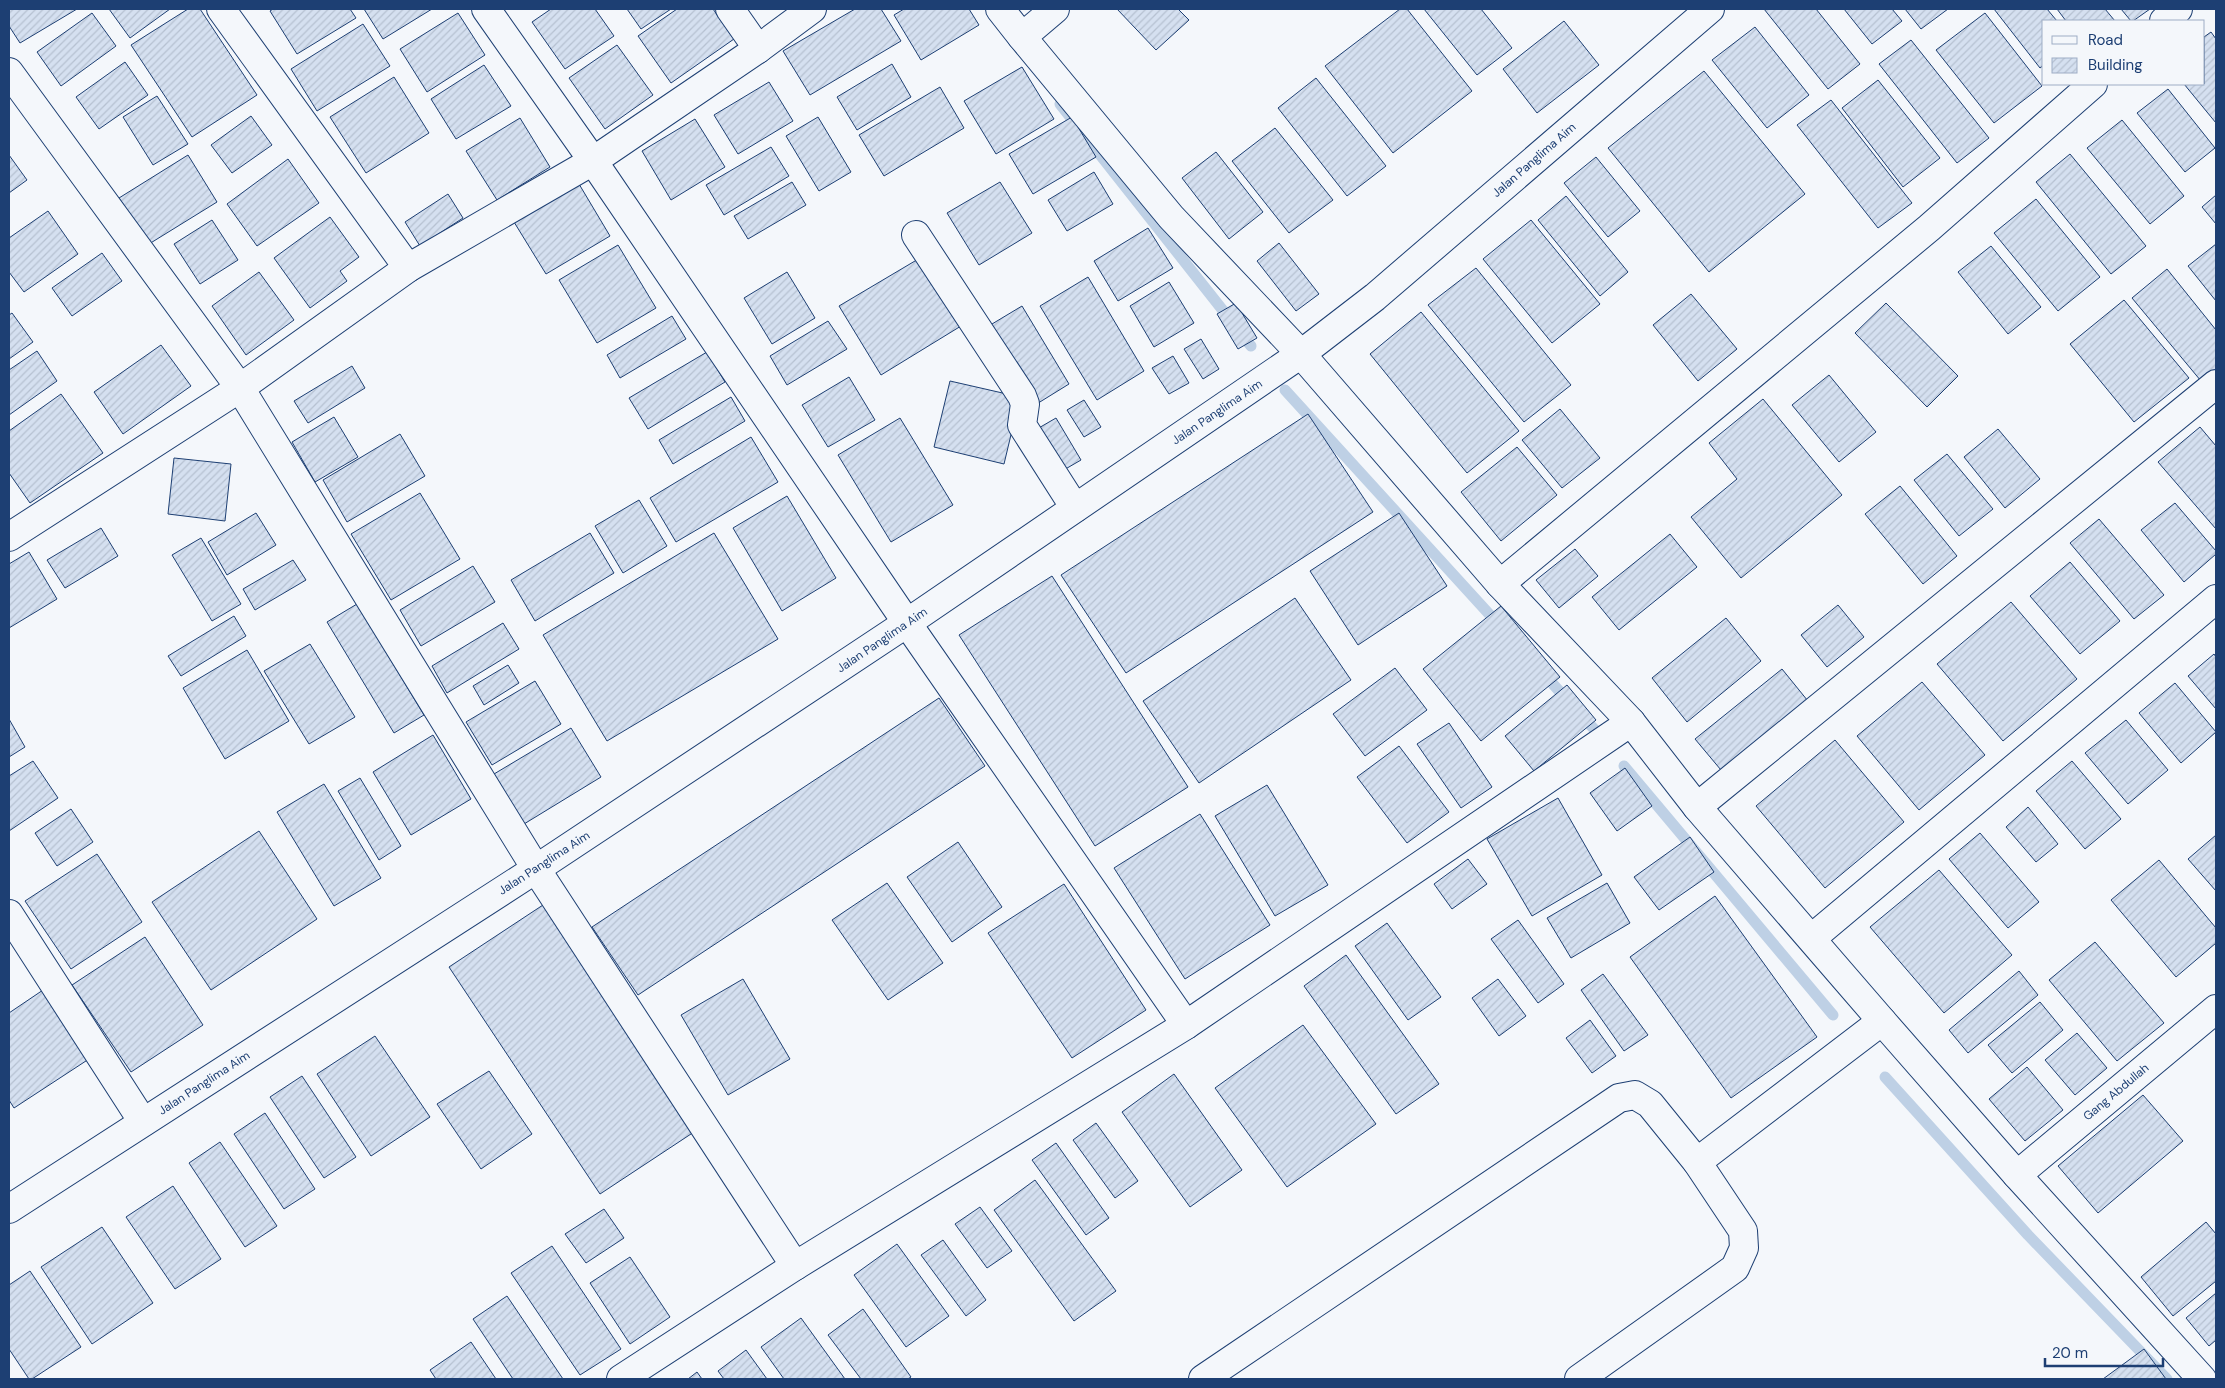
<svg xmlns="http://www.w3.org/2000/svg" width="2225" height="1388" font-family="'DM Sans',sans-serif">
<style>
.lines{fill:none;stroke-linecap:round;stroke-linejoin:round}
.stream{stroke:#bed0e5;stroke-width:11}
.building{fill:url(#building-hatch);stroke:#1d3f73}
.minor-casing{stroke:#1d3f73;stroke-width:30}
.tertiary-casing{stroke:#1d3f73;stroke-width:30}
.minor{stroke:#f4f7fb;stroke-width:28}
.tertiary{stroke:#f4f7fb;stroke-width:28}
.labels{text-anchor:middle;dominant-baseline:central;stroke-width:4;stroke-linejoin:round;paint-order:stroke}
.street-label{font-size:12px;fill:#1d3f73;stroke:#f4f7fb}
</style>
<defs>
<pattern id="building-hatch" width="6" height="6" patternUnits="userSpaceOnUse" patternTransform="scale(1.25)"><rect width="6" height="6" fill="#d5e0f0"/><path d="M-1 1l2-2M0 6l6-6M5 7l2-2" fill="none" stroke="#b6c1d1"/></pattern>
</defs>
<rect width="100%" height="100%" fill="#f4f7fb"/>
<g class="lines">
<!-- stream -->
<g class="stream">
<path d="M 1060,104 L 1251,346"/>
<path d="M 1285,390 L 1500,626"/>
<path d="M 1543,673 L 1569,702"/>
<path d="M 1580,714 L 1596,731"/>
<path d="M 1624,766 L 1833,1015"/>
<path d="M 1885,1077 L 2028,1235 L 2167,1379"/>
</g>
</g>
<!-- building -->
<g class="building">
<path d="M 9,9 L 77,9 L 20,43 L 9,26 Z"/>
<path d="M 109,9 L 170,9 L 130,38 Z"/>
<path d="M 188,9 L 200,9 L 257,95 L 192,137 L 131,45 Z"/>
<path d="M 273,9 L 350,9 L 356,18 L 297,54 L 270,11 Z"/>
<path d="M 364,9 L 432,9 L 383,39 Z"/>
<path d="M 551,9 L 595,9 L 614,36 L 565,69 L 532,22 Z"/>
<path d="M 627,9 L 671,9 L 641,29 Z"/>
<path d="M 677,9 L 713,9 L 734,39 L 671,83 L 638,36 Z"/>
<path d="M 855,9 L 881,9 L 901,41 L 810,95 L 783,51 Z"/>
<path d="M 904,9 L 969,9 L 979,25 L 921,60 L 894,15 Z"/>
<path d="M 1117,9 L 1178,9 L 1189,20 L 1156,50 Z"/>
<path d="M 1400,9 L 1407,9 L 1472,91 L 1393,153 L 1325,66 Z"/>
<path d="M 1424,9 L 1481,9 L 1512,48 L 1477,75 Z"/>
<path d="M 1764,9 L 1816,9 L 1860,64 L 1828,89 Z"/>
<path d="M 1844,9 L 1892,9 L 1902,21 L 1872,44 Z"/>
<path d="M 1905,9 L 1948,9 L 1921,29 Z"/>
<path d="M 1994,9 L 2047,9 L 2057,21 L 2044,21 L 2044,65 L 2040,68 Z"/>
<path d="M 2057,9 L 2105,9 L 2115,21 L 2066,21 Z"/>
<path d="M 2121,9 L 2150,9 L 2133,21 L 2131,21 Z"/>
<path d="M 92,13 L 116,46 L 61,86 L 37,52 Z"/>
<path d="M 458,13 L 485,55 L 427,92 L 400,49 Z"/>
<path d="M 1985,13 L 2042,86 L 1994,123 L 1936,50 Z"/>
<path d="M 1564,21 L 1599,65 L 1537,113 L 1503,69 Z"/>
<path d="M 363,24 L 390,66 L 317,111 L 291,69 Z"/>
<path d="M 1755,27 L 1809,95 L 1767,128 L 1712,60 Z"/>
<path d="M 2211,32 L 2216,39 L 2216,123 L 2184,84 L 2204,84 L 2204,37 Z"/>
<path d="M 1911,40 L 1989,138 L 1957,163 L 1879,64 Z"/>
<path d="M 617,45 L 653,95 L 605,129 L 569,78 Z"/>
<path d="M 125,62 L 148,95 L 99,129 L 76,97 Z"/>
<path d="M 892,64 L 911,97 L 857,130 L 837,97 Z"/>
<path d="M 484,65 L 511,106 L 456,139 L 431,99 Z"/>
<path d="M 1022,67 L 1054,119 L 996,154 L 964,101 Z"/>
<path d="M 1704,71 L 1805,194 L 1709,272 L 1608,148 Z"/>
<path d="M 394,77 L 429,133 L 366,173 L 330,117 Z"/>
<path d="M 1316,78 L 1386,166 L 1347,196 L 1278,108 Z"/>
<path d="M 1878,80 L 1940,158 L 1903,187 L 1842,108 Z"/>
<path d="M 769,82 L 793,121 L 738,154 L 714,115 Z"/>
<path d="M 940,87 L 964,128 L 884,176 L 859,135 Z"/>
<path d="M 2168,89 L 2215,148 L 2185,172 L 2137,113 Z"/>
<path d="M 157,96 L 188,144 L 153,165 L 123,117 Z"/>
<path d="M 1831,100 L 1912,203 L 1878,228 L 1797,125 Z"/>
<path d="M 251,116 L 272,145 L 232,173 L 211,145 Z"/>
<path d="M 818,117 L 851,172 L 819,191 L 786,136 Z"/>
<path d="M 1072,117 L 1096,157 L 1033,194 L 1009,154 Z"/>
<path d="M 520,118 L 550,167 L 497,200 L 466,151 Z"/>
<path d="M 695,119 L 725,167 L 671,200 L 642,151 Z"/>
<path d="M 2122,120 L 2184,196 L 2150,224 L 2087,148 Z"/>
<path d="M 1275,128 L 1333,200 L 1289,233 L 1232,161 Z"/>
<path d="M 771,147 L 789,176 L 724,215 L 706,185 Z"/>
<path d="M 1216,152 L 1263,212 L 1229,239 L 1182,178 Z"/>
<path d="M 2070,154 L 2146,246 L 2111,274 L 2036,182 Z"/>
<path d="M 9,155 L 27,180 L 9,193 Z"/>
<path d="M 188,155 L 217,202 L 149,244 L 119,198 Z"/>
<path d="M 1596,157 L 1640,211 L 1608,237 L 1564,183 Z"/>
<path d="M 288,159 L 319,203 L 257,246 L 227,204 Z"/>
<path d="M 1094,172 L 1113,204 L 1067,231 L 1048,200 Z"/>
<path d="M 792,182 L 806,205 L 748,239 L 734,216 Z"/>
<path d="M 1000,182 L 1032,233 L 979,265 L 947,213 Z"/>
<path d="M 579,184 L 610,236 L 546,274 L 514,222 Z"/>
<path d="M 448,194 L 463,218 L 420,246 L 405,222 Z"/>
<path d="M 2216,195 L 2216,224 L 2202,207 Z"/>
<path d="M 1566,196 L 1628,272 L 1600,296 L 1538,220 Z"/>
<path d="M 2036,199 L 2100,277 L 2058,311 L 1994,233 Z"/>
<path d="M 48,211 L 78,254 L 24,292 L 9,272 L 9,238 Z"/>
<path d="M 330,217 L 359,257 L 340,271 L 347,281 L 310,308 L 274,258 Z"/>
<path d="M 212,220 L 238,260 L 200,284 L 174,244 Z"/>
<path d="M 1531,220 L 1600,304 L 1552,343 L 1483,259 Z"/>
<path d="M 1148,228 L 1173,268 L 1118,301 L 1094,261 Z"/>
<path d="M 1279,243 L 1319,294 L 1296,311 L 1257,261 Z"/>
<path d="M 2216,244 L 2216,301 L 2188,266 Z"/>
<path d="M 618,245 L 656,308 L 597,343 L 559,280 Z"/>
<path d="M 1991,246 L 2041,307 L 2008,334 L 1958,272 Z"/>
<path d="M 102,253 L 122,281 L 72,316 L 52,288 Z"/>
<path d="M 920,258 L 961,326 L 881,375 L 839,306 Z"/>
<path d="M 1476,268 L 1571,385 L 1524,422 L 1428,305 Z"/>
<path d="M 2167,269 L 2216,330 L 2216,369 L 2201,381 L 2132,298 Z"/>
<path d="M 259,272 L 294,320 L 246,355 L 212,306 Z"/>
<path d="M 787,272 L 815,318 L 772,344 L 744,298 Z"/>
<path d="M 1088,277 L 1144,371 L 1097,400 L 1040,306 Z"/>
<path d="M 1169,282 L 1194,323 L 1154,347 L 1130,306 Z"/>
<path d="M 1691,294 L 1737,349 L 1698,381 L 1653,325 Z"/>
<path d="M 2124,300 L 2189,378 L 2134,422 L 2070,344 Z"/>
<path d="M 1236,303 L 1257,338 L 1238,349 L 1217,314 Z"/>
<path d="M 1886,303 L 1958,376 L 1927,407 L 1855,333 Z"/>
<path d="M 1022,306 L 1069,384 L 1035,405 L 987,327 Z"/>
<path d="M 1421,312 L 1519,431 L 1467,473 L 1370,354 Z"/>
<path d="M 12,313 L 33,342 L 9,359 L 9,315 Z"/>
<path d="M 672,316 L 686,339 L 620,378 L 607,355 Z"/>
<path d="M 828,321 L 847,349 L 787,385 L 770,356 Z"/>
<path d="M 1201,339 L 1219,369 L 1203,379 L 1184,349 Z"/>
<path d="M 161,345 L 191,386 L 123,434 L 94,392 Z"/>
<path d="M 37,351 L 57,381 L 9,415 L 9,370 Z"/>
<path d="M 707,352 L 725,382 L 648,429 L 629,398 Z"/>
<path d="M 1173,356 L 1189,383 L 1169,394 L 1152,368 Z"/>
<path d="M 352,366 L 365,388 L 308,423 L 294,401 Z"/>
<path d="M 1829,375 L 1876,432 L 1839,462 L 1792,405 Z"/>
<path d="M 849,377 L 875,420 L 828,447 L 802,405 Z"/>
<path d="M 950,381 L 1020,397 L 1004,464 L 934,447 Z"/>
<path d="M 61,394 L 103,453 L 30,503 L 9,473 L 9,431 Z"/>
<path d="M 731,397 L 745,421 L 673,464 L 659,440 Z"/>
<path d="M 1763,399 L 1842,495 L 1741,578 L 1691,517 L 1737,479 L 1709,443 Z"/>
<path d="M 1084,400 L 1101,427 L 1084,437 L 1067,410 Z"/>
<path d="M 1560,409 L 1600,458 L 1562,488 L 1522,440 Z"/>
<path d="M 1308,414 L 1373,512 L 1126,673 L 1061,575 Z"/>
<path d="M 334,417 L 358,457 L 315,482 L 292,442 Z"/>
<path d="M 900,418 L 953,505 L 891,542 L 838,455 Z"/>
<path d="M 1056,418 L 1081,460 L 1062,471 L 1037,429 Z"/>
<path d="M 2200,427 L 2216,446 L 2216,529 L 2158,462 Z"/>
<path d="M 1998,429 L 2040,479 L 2005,508 L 1964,457 Z"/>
<path d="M 400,434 L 425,476 L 347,522 L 323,480 Z"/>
<path d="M 751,437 L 778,482 L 676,542 L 650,498 Z"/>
<path d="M 1517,447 L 1557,495 L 1501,541 L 1461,492 Z"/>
<path d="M 1947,454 L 1993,509 L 1959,536 L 1914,480 Z"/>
<path d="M 174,458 L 231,464 L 225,521 L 168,514 Z"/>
<path d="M 1900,486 L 1957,556 L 1923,584 L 1865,514 Z"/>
<path d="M 420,493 L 460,559 L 391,600 L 351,534 Z"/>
<path d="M 787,496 L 836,578 L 782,611 L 733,528 Z"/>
<path d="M 639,500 L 667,546 L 623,573 L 595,526 Z"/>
<path d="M 2175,503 L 2216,551 L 2216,554 L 2184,582 L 2141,530 Z"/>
<path d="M 256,513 L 276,545 L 227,575 L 208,542 Z"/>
<path d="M 1399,513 L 1447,586 L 1358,645 L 1310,571 Z"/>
<path d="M 2099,519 L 2164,595 L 2134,619 L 2070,543 Z"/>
<path d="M 101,528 L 118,556 L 65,588 L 47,560 Z"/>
<path d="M 590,533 L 614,573 L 535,621 L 511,580 Z"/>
<path d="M 714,533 L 778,639 L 607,741 L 543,635 Z"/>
<path d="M 1670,534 L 1697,567 L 1619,630 L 1592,597 Z"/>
<path d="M 201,538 L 241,604 L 212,621 L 172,555 Z"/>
<path d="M 1575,549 L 1598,576 L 1559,608 L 1536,580 Z"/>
<path d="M 29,552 L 57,599 L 9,628 L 9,564 Z"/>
<path d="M 293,560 L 306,580 L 255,610 L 243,589 Z"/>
<path d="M 2070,562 L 2120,621 L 2080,654 L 2030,596 Z"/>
<path d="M 473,566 L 495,602 L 421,646 L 400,610 Z"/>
<path d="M 1052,576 L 1188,787 L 1095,846 L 959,635 Z"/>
<path d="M 1295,598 L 1351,680 L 1199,783 L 1143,701 Z"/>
<path d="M 2011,602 L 2077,679 L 2003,741 L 1937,664 Z"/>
<path d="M 357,604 L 424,715 L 394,733 L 327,622 Z"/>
<path d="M 1838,605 L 1864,637 L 1827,667 L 1801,635 Z"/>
<path d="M 1501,606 L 1560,677 L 1481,741 L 1423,669 Z"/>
<path d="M 234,616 L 246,636 L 181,676 L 168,656 Z"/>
<path d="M 1726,618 L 1761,661 L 1687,722 L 1652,678 Z"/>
<path d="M 503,623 L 519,649 L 447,693 L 432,666 Z"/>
<path d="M 310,644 L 355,717 L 309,744 L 264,671 Z"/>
<path d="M 247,650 L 289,721 L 225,759 L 183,688 Z"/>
<path d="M 2214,654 L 2216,657 L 2216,709 L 2188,676 Z"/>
<path d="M 508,665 L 519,683 L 484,705 L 473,686 Z"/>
<path d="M 1395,668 L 1427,710 L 1365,756 L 1333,714 Z"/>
<path d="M 1782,669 L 1812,706 L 1726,776 L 1695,739 Z"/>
<path d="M 535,681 L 561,724 L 492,765 L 466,722 Z"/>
<path d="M 1922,682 L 1985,755 L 1919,810 L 1857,736 Z"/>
<path d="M 2175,683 L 2216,732 L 2181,763 L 2139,713 Z"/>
<path d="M 1567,685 L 1596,720 L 1534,771 L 1505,736 Z"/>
<path d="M 939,698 L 985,766 L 638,995 L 592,927 Z"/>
<path d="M 9,719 L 25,747 L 9,757 Z"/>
<path d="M 2126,720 L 2168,770 L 2128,804 L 2085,753 Z"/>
<path d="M 1449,723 L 1492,787 L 1461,808 L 1417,744 Z"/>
<path d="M 571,728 L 601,777 L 524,824 L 494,774 Z"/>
<path d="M 433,735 L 471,799 L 411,835 L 373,772 Z"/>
<path d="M 1835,740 L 1904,822 L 1825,888 L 1756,806 Z"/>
<path d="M 1399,746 L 1449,812 L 1407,843 L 1357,777 Z"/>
<path d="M 33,761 L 58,798 L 9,831 L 9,776 Z"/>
<path d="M 2072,761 L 2121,819 L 2085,849 L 2036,791 Z"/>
<path d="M 1625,768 L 1652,806 L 1617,831 L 1590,793 Z"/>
<path d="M 360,778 L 401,846 L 379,860 L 338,791 Z"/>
<path d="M 324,784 L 381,878 L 334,906 L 277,812 Z"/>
<path d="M 1267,785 L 1328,885 L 1275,916 L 1215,816 Z"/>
<path d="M 1558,798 L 1602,875 L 1532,916 L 1487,839 Z"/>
<path d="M 2028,807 L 2058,844 L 2036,862 L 2006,827 Z"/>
<path d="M 71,809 L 93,842 L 57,866 L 35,833 Z"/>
<path d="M 1200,814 L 1270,925 L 1185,979 L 1114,868 Z"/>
<path d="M 259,831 L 317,919 L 211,990 L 152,902 Z"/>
<path d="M 1980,833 L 2039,902 L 2008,928 L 1949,859 Z"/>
<path d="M 2216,835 L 2216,891 L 2188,859 Z"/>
<path d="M 1690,837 L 1714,872 L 1659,910 L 1634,877 Z"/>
<path d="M 958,842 L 1002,907 L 952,942 L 907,877 Z"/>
<path d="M 97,854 L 142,922 L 71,969 L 25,901 Z"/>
<path d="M 1468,859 L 1487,884 L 1452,909 L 1434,884 Z"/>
<path d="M 2159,860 L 2216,928 L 2216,943 L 2176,977 L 2111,900 Z"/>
<path d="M 1939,870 L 2012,955 L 1944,1013 L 1870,927 Z"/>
<path d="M 887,883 L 943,963 L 888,1000 L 832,920 Z"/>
<path d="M 1607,883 L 1630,923 L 1571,958 L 1547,918 Z"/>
<path d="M 1064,884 L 1146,1010 L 1072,1058 L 988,933 Z"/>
<path d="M 1715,896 L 1817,1037 L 1731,1098 L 1630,957 Z"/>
<path d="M 543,905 L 694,1132 L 600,1194 L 449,967 Z"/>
<path d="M 1518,920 L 1564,984 L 1538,1003 L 1491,939 Z"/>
<path d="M 1387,923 L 1441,997 L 1408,1020 L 1355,946 Z"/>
<path d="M 145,937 L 203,1025 L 131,1072 L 72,985 Z"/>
<path d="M 2095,942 L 2164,1023 L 2117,1061 L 2049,980 Z"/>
<path d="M 1346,955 L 1439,1084 L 1396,1114 L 1304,986 Z"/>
<path d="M 2019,971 L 2038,995 L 1968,1053 L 1949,1030 Z"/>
<path d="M 1603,974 L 1648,1035 L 1624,1051 L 1581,990 Z"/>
<path d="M 743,979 L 790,1059 L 728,1095 L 681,1015 Z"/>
<path d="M 1498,979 L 1526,1016 L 1499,1036 L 1472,998 Z"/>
<path d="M 46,988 L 92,1057 L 14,1108 L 9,1100 L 9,1013 Z"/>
<path d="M 2040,1002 L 2063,1030 L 2012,1073 L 1988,1045 Z"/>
<path d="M 1590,1020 L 1616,1056 L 1592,1073 L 1566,1038 Z"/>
<path d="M 1303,1025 L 1376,1124 L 1287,1187 L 1215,1088 Z"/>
<path d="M 2077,1033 L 2107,1068 L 2075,1095 L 2045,1060 Z"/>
<path d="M 375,1036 L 430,1117 L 371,1156 L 317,1074 Z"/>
<path d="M 2027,1067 L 2063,1110 L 2025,1141 L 1989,1099 Z"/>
<path d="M 489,1071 L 532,1134 L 481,1169 L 437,1104 Z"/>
<path d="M 1174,1074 L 1242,1170 L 1190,1207 L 1122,1112 Z"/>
<path d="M 302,1076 L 356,1157 L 324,1178 L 270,1097 Z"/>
<path d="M 2143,1095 L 2183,1141 L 2098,1213 L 2058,1166 Z"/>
<path d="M 265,1113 L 315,1189 L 284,1209 L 234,1134 Z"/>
<path d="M 1096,1123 L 1138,1181 L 1115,1198 L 1073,1140 Z"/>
<path d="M 220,1142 L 277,1226 L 245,1247 L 189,1163 Z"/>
<path d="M 1056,1143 L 1109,1218 L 1086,1235 L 1032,1160 Z"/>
<path d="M 1035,1180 L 1116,1291 L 1074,1321 L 994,1210 Z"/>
<path d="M 173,1186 L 221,1259 L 175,1289 L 126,1217 Z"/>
<path d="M 980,1207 L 1012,1251 L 987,1268 L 955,1224 Z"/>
<path d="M 604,1209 L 624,1238 L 586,1263 L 565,1234 Z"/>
<path d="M 2206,1222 L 2216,1234 L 2216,1281 L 2173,1316 L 2141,1277 Z"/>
<path d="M 102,1227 L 153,1303 L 92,1344 L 41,1267 Z"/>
<path d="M 943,1240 L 986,1300 L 966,1316 L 921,1255 Z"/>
<path d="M 897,1244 L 949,1316 L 906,1347 L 854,1275 Z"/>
<path d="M 552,1246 L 621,1349 L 580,1375 L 511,1273 Z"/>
<path d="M 630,1257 L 670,1317 L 630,1344 L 590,1283 Z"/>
<path d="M 30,1271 L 81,1347 L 32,1379 L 29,1379 L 9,1349 L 9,1285 Z"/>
<path d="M 2216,1293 L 2216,1340 L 2209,1346 L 2186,1318 Z"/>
<path d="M 507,1296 L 563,1379 L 513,1379 L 473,1319 Z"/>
<path d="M 863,1309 L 911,1377 L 908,1379 L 861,1379 L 828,1335 Z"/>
<path d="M 801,1318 L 845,1379 L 784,1379 L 761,1347 Z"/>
<path d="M 471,1342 L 496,1379 L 436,1379 L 430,1370 Z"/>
<path d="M 2144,1349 L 2166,1379 L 2103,1379 Z"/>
<path d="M 746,1350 L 767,1379 L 724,1379 L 718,1371 Z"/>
<path d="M 697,1372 L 702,1379 L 688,1379 Z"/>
</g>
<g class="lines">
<!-- minor casing -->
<g class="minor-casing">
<g id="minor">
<path d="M 221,9 L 408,268"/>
<path d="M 486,9 L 593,161 L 907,623 L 1186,1025"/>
<path d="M 730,9 L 758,49"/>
<path d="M 1000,9 L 1022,37"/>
<path d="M 1055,9 L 1022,37 L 1171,217 L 1301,354 L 1500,584 L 1631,722 L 1697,807 L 1882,1021 L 2017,1175 L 2202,1379"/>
<path d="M 2164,21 L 2178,9"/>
<path d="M 9,72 L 240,388 L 536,869 L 795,1266 L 1186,1025 L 1631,722"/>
<path d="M 916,235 L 1022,396 L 1025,404 L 1022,425 L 1075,508"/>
<path d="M 9,537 L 240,388 L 408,268 L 593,161 L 758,49 L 812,9"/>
<path d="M 1500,584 L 1929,228 L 2093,84"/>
<path d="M 1697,807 L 2216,384"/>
<path d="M 9,914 L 143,1122"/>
<path d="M 1812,938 L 2216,599"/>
<path d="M 1697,1162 L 1882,1021"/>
<path d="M 2017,1175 L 2216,1009"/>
<path d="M 621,1379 L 795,1266"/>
<path d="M 1203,1379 L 1619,1098 L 1635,1095 L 1650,1104 L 1697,1162 L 1743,1231 L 1744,1248 L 1735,1268 L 1579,1379"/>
</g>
</g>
<!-- tertiary casing -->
<g class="tertiary-casing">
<path id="tertiary" d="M 9,1209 L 536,869 L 907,623 L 1301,354 L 1375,297 L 1710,9"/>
</g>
<!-- minor -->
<use href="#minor" class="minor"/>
<!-- tertiary -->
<use href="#tertiary" class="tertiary"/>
</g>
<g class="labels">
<!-- street labels -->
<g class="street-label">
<text transform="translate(1534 160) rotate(-41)">Jalan Panglima Aim</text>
<text transform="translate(1217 412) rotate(-34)">Jalan Panglima Aim</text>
<text transform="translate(882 640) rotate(-34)">Jalan Panglima Aim</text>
<text transform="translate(544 863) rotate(-33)">Jalan Panglima Aim</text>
<text transform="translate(204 1083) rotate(-33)">Jalan Panglima Aim</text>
<text transform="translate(2116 1092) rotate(-40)">Gang Abdullah</text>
</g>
</g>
<!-- border -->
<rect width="2225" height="1388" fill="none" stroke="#1d3f73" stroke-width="20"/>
<!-- legend -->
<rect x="2042" y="20" width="162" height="65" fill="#f4f7fb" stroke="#9eadc5"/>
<rect x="2052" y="36" width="25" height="8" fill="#f4f7fb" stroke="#9eadc5"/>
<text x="2088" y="45" font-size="15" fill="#1d3f73">Road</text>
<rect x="2052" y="58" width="25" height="15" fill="url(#building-hatch)" stroke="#9eadc5"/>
<text x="2088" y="70" font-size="15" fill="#1d3f73">Building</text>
<!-- scale -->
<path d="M2045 1358v8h118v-8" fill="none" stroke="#1d3f73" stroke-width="2.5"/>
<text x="2052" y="1358" font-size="15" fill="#1d3f73" stroke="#f4f7fb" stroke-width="4" paint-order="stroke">20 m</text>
</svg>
